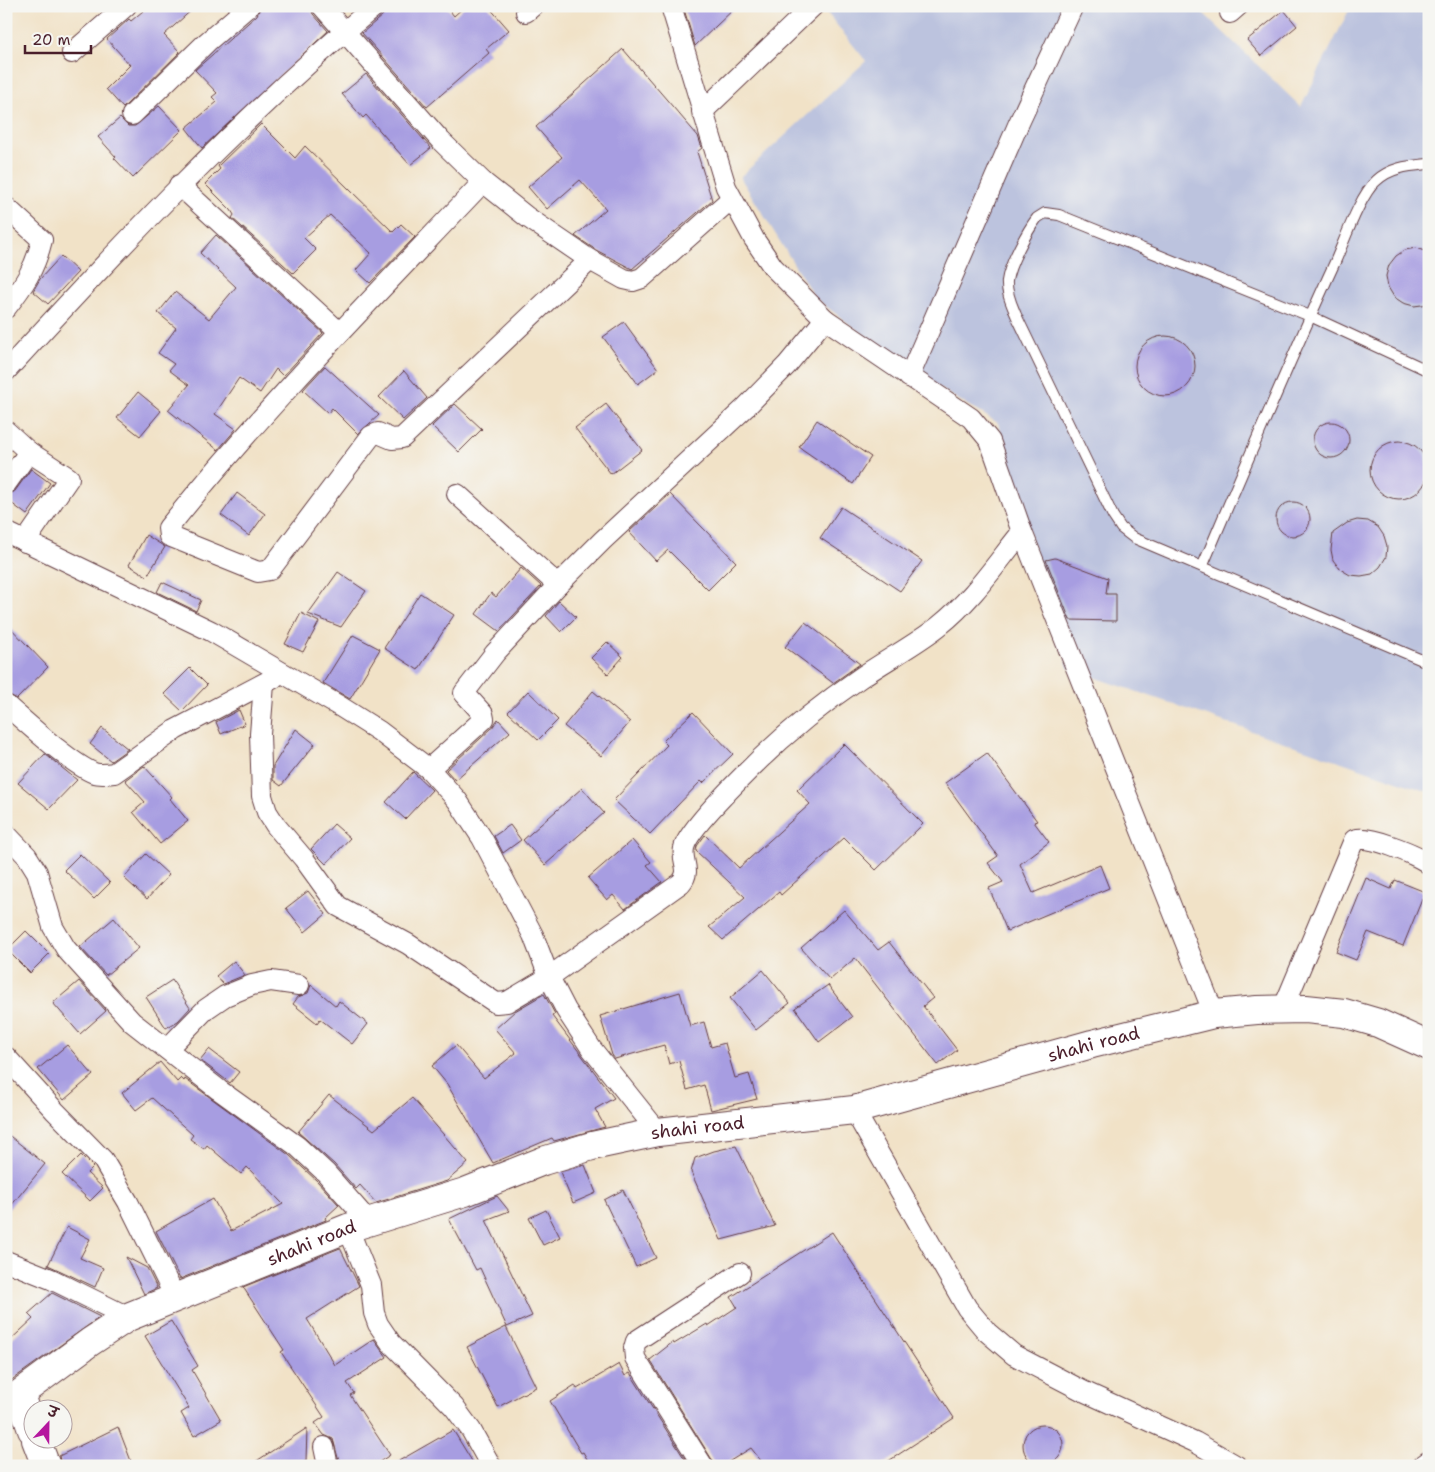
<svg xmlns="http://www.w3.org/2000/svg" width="1435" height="1472" font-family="'Shantell Sans','Playpen Sans Deva',sans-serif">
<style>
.industrial{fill:#bcc3de}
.building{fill:#a79de1}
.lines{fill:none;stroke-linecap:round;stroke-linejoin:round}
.lane-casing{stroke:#633c42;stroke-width:12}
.street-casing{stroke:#633c42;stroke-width:22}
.secondary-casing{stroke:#633c42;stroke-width:30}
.lane{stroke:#fff;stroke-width:10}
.street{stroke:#fff;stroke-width:20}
.secondary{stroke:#fff;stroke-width:28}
.labels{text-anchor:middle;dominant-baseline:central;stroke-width:5;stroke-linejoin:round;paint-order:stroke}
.street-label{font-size:18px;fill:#4a1f2b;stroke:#f6f6f2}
</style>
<rect width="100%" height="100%" fill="#f6f6f2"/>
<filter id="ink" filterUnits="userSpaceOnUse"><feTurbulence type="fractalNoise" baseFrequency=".02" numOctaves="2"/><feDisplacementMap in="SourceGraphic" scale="10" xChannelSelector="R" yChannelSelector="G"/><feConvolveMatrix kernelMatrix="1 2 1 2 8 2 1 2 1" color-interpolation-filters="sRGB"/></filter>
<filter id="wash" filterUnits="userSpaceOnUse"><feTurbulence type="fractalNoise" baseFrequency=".0096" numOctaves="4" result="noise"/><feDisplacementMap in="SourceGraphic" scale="20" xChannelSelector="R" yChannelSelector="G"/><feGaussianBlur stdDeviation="1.12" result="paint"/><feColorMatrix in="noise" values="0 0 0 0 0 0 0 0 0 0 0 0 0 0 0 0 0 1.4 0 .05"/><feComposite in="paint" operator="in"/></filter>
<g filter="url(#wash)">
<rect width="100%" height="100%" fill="#f1e2c7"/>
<!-- industrial -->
<path class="industrial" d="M 825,6 L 1196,6 L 1301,107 L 1351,6 L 1429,6 L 1429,792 L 1068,668 L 998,423 L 917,375 L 815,298 L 740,177 L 866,61 L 823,8 Z"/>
<g id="blocks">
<!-- building -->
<g class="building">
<path d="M 149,6 L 196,6 L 164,35 L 180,52 L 123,108 L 106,89 L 130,65 L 107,39 L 129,19 L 131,21 Z"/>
<path d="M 261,6 L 310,6 L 313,14 L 328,31 L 202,148 L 186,128 L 217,102 L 212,97 L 217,93 L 195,70 L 257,15 Z"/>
<path d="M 387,6 L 446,6 L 454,16 L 465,6 L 488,6 L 509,30 L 486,49 L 489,53 L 427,107 L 362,33 L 383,15 Z"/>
<path d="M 683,6 L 737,6 L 695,46 Z"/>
<path d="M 1284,10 L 1297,26 L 1261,56 L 1247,40 Z"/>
<path d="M 623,49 L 698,136 L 702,148 L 697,152 L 712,200 L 632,269 L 596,250 L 575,236 L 606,209 L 580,180 L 547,209 L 528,187 L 562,157 L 536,127 Z"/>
<path d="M 366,74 L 431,148 L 410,165 L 366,115 L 363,118 L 342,94 Z"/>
<path d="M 159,106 L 182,130 L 133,178 L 114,158 L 116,157 L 98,137 L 120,118 L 128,126 L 135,126 Z"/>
<path d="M 261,124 L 295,158 L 305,146 L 393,232 L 401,224 L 415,237 L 370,283 L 356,270 L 371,253 L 330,215 L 304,238 L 316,250 L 293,273 L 232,218 L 234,215 L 231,210 L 205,184 L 220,169 L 218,166 Z"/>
<path d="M 216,235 L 323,333 L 283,376 L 276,369 L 260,393 L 239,378 L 215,414 L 236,429 L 218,450 L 168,410 L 189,385 L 169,370 L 174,364 L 158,353 L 176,328 L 158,313 L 175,292 L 209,319 L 236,287 L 200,253 Z"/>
<path d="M 1416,248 L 1429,252 L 1429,304 L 1414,306 L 1403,303 L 1394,297 L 1388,287 L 1386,276 L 1389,265 L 1396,256 L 1405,250 Z"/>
<path d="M 61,256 L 78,272 L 48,304 L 33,291 L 40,279 Z"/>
<path d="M 624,322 L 658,369 L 638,384 L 603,337 Z"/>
<circle cx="1165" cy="366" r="30"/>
<path d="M 325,366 L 379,415 L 358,434 L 332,408 L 328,413 L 303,390 Z"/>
<path d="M 404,371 L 427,398 L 403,420 L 379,397 Z"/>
<path d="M 138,392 L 161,411 L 140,436 L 117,418 Z"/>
<path d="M 455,404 L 482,429 L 459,452 L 432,426 Z"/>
<path d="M 606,404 L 642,450 L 611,474 L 575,428 Z"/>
<path d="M 817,420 L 871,457 L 853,484 L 799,447 Z"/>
<circle cx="1331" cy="440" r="18"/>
<circle cx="1399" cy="470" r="29"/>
<path d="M 31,469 L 50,483 L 27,515 L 6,499 L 6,496 L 15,491 Z"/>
<path d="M 237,493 L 265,514 L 249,536 L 221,515 Z"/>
<path d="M 670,494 L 736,562 L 708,590 L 668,550 L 656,561 L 629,532 Z"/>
<circle cx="1293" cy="519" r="17"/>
<path d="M 841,507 L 922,561 L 900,591 L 820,538 Z"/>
<path d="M 1357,520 L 1368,521 L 1378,527 L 1384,536 L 1387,546 L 1386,557 L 1380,567 L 1372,574 L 1361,576 L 1350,575 L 1340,569 L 1333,560 L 1331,550 L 1333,533 L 1347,523 Z"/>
<path d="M 146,535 L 165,547 L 147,576 L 129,565 Z"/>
<path d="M 1055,558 L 1108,578 L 1106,594 L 1116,594 L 1116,621 L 1070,620 L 1046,560 Z"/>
<path d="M 521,568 L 541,586 L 499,631 L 476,614 L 491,593 L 496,597 Z"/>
<path d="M 338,572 L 366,591 L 341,627 L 308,614 Z"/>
<path d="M 162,582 L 201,600 L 196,611 L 157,592 Z"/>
<path d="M 420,593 L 454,615 L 418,670 L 384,648 Z"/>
<path d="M 559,601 L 576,617 L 561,632 L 546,616 Z"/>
<path d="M 301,613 L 319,622 L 303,652 L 285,644 Z"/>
<path d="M 805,622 L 860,664 L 833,683 L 785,647 Z"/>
<path d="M 6,623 L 48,667 L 17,699 L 6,693 Z"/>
<path d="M 353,635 L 380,649 L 350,699 L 323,683 Z"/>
<path d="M 607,642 L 623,657 L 608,674 L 591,658 Z"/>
<path d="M 190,668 L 207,685 L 182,711 L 164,694 Z"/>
<path d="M 528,691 L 558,720 L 538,740 L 508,712 Z"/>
<path d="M 593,691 L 630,722 L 601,756 L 564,726 Z"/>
<path d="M 239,710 L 245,724 L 221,734 L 216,722 Z"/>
<path d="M 693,712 L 733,754 L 703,783 L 701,781 L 650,834 L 614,800 L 667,745 L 663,741 Z"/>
<path d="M 498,719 L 510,732 L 455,780 L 446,770 L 492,728 Z"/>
<path d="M 102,728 L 128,749 L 111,761 L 90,744 Z"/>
<path d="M 296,729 L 315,744 L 281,786 L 273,780 L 273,766 Z"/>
<path d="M 844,744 L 923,824 L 876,870 L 844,838 L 781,895 L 779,892 L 723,940 L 709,927 L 745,897 L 696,851 L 697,846 L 705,835 L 739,868 L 810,804 L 797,790 Z"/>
<path d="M 987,753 L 1037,821 L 1034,822 L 1049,842 L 1020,864 L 1033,893 L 1100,865 L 1109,888 L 1007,931 L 989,888 L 1003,882 L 988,863 L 998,856 L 945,783 Z"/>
<path d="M 45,754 L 77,780 L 49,809 L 18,783 Z"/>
<path d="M 144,766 L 172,797 L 170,799 L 188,821 L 160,844 L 133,812 L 145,802 L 125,780 Z"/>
<path d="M 413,772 L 432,790 L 405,819 L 386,802 Z"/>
<path d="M 582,788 L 604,813 L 545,865 L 523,840 Z"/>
<path d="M 334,824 L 350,838 L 326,864 L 311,849 Z"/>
<path d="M 510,825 L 521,840 L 503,853 L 494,836 Z"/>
<path d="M 632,840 L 651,862 L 647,865 L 662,882 L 625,909 L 613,895 L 607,900 L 588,878 Z"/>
<path d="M 80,854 L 110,883 L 94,899 L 64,870 Z"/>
<path d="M 146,854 L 169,875 L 147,899 L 124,878 Z"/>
<path d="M 1366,878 L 1391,889 L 1395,880 L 1425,892 L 1403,946 L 1368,932 L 1356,960 L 1336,952 Z"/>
<path d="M 308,891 L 326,914 L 305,932 L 286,908 Z"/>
<path d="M 844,910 L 878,950 L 889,942 L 933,998 L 923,1006 L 957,1050 L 938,1065 L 855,958 L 830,980 L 801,948 Z"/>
<path d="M 114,918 L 139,948 L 106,975 L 80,947 Z"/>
<path d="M 26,931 L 49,954 L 30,973 L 7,950 Z"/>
<path d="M 234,961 L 245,975 L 223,984 L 216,976 Z"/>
<path d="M 763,970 L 790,1003 L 756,1030 L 730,998 Z"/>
<path d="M 172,980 L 190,1008 L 178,1021 L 166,1028 L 146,997 Z"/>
<path d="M 79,981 L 106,1011 L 80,1034 L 53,1003 Z"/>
<path d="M 311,985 L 336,1006 L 339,1001 L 368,1024 L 352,1044 L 320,1019 L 317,1023 L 293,1004 L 298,997 L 308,993 Z"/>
<path d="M 828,985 L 852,1017 L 819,1042 L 795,1008 Z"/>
<path d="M 680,992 L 690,1026 L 704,1022 L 711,1047 L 725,1043 L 735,1078 L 749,1074 L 757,1099 L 711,1110 L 704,1085 L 687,1090 L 679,1061 L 669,1064 L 664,1045 L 615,1059 L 612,1055 L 600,1016 Z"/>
<path d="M 544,994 L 555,1014 L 552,1016 L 614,1098 L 595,1109 L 605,1127 L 554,1141 L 552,1138 L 493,1163 L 447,1084 L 432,1066 L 456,1045 L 484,1078 L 516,1053 L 495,1029 L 515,1011 Z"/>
<path d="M 67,1045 L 93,1075 L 64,1100 L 38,1069 Z"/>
<path d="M 209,1049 L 239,1072 L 230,1083 L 200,1060 Z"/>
<path d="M 160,1062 L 177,1082 L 181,1078 L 184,1081 L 185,1079 L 289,1155 L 317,1181 L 339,1205 L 325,1218 L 326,1220 L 180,1279 L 156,1231 L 213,1199 L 231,1231 L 283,1204 L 247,1167 L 241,1174 L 207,1145 L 204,1149 L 190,1139 L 193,1135 L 152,1098 L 136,1110 L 122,1093 Z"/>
<path d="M 329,1095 L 374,1130 L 412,1098 L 468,1163 L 447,1181 L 376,1203 L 360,1185 L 356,1189 L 334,1164 L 298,1132 Z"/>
<path d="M 6,1133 L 45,1164 L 6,1212 Z"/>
<path d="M 736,1146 L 775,1226 L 721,1240 L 691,1172 L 695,1158 L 714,1151 Z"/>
<path d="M 81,1155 L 93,1167 L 87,1173 L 103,1188 L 90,1201 L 62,1174 Z"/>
<path d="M 585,1165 L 596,1193 L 573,1203 L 560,1172 Z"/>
<path d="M 623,1190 L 656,1258 L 636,1267 L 604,1200 Z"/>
<path d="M 497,1196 L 509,1211 L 486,1220 L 532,1316 L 507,1327 L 480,1268 L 476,1270 L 449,1219 Z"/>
<path d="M 546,1210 L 560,1237 L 543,1245 L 529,1218 Z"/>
<path d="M 67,1227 L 90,1239 L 80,1258 L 103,1268 L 95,1287 L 48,1265 Z"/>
<path d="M 832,1232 L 954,1418 L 881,1466 L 765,1466 L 751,1448 L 722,1466 L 716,1466 L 650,1360 L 673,1342 L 674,1344 L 707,1324 L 708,1326 L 737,1307 L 731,1297 Z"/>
<path d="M 340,1248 L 359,1286 L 307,1319 L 335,1365 L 374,1339 L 387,1357 L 347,1383 L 354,1393 L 350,1395 L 390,1455 L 373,1466 L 344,1466 L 338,1458 L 333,1439 L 324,1435 L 315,1423 L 324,1417 L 281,1352 L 284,1350 L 243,1287 Z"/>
<path d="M 126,1257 L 147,1268 L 157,1288 L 144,1294 Z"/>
<path d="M 52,1293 L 100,1317 L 6,1384 L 6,1344 L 33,1319 L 28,1314 Z"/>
<path d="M 171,1321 L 198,1366 L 192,1370 L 221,1420 L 194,1436 L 181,1413 L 189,1408 L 145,1336 Z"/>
<path d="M 506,1327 L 536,1387 L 498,1407 L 467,1347 Z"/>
<path d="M 619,1364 L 625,1376 L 630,1373 L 686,1461 L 678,1466 L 591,1466 L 583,1452 L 581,1453 L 550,1401 L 575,1385 L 577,1389 Z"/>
<circle cx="1043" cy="1445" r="20"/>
<path d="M 118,1427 L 131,1461 L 127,1462 L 128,1466 L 61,1466 L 59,1456 Z"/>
<path d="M 307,1428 L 306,1461 L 297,1466 L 249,1466 Z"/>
<path d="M 453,1430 L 475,1466 L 390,1466 Z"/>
</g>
</g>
</g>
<g filter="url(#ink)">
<use href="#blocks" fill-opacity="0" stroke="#633c42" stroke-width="1"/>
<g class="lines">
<!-- lane casing -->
<g class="lane-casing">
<g id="lane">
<path d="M 1429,371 L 1310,316 L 1059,215 L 1045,213 L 1037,218 C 1027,231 1009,265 1007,281 C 1006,293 1012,305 1016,315 L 1113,516 L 1121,528 L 1134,538 L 1429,663"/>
<path d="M 1203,565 C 1246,464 1289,362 1335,262 C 1344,242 1360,195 1376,181 C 1391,167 1409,166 1429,164"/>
</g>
</g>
<!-- street casing -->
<g class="street-casing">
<g id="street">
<path d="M 322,6 L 441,141 L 483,182 L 527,217 L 590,260 L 624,279 L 633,281 L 642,278 L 731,199"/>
<path d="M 671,6 L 726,187 L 754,239 L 773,267 L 825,319 L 971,418 L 990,441 L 1022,532 L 1214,1014"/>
<path d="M 526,12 L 533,6"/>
<path d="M 1230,13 L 1238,6"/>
<path d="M 72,53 L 126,6"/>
<path d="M 702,112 L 813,6"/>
<path d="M 132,115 L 207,42 L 249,6"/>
<path d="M 483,182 C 376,295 266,406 168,528 L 169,536 L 258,572 L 270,570 L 371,436 L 378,433 L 392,439 L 402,438 L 590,260"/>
<path d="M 179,185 L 339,332"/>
<path d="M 6,207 L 42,240 C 35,269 24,285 6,308"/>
<path d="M 6,371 C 123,243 241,117 375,6"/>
<path d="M 909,377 L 1018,125 L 1073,6"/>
<path d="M 6,431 L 29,452 L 6,484"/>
<path d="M 457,494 L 558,585"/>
<path d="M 6,532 L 211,631 L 341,707 L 379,731 L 429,769 L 457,800 L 482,838 L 533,935 L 549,977 L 566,1010 L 591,1048 L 658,1132"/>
<path d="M 25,542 L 69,478 L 29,452"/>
<path d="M 264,684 L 260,734 L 262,796 L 267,812 L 276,826 L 304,859 L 338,906 L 408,944 L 496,1003 L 507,1002 L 549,977 L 681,883 C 692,870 681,862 684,848 C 687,832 731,788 744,775 C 779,739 819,706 860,678 C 886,660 915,645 939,626 C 972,600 996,564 1022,532"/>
<path d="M 6,705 C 27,723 71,764 94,773 C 101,775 107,774 114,773 L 175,730 L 274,678"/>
<path d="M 429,769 L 484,719 L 483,714 L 464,693 L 495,653 L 558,585 L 603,540 L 745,408 L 787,365 L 825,319"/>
<path d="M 6,834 L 27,856 L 37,872 L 53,927 L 66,949 L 132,1022 L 219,1090 L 297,1146 L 326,1173 L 369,1222"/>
<path d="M 1283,1009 L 1354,840 C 1364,833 1419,855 1429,864"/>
<path d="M 167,1049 L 206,1009 L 225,996 L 252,985 L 271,981 L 299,985"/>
<path d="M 6,1057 L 55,1111 L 103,1160 L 128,1202 L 176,1299"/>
<path d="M 854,1110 L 967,1308 L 987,1332 L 1014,1355 L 1083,1391 L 1195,1442 L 1237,1466"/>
<path d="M 348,1228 L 371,1285 L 374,1313 L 378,1324 L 391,1343 L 454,1407 L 471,1430 L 491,1466"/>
<path d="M 6,1261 L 51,1279 L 128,1317"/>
<path d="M 324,1447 L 328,1466"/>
<path d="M 703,1466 L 635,1358 L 634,1348 L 636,1341 L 740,1273"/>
<path d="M 1422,1466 L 1429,1461"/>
</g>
</g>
<!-- secondary casing -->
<g class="secondary-casing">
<g id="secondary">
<path d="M 20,1395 L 32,1430"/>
<path id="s1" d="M 6,1404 L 90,1342 L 128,1317 L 348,1228 L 465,1192 L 543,1161 L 592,1146 L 658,1132 L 854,1110 L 1092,1044 L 1214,1014 L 1257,1010 L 1306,1009 L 1344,1013 L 1378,1023 L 1429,1046"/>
<path d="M 36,1440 L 46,1466"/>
</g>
</g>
<!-- lane -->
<use href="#lane" class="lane"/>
<!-- street -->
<use href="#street" class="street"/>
<!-- secondary -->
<use href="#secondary" class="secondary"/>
</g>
</g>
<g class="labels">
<!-- street labels -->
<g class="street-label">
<text stroke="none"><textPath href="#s1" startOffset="1158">shahi road</textPath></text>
<text stroke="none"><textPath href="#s1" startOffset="752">shahi road</textPath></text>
<text stroke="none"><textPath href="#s1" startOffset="348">shahi road</textPath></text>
</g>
</g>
<!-- margin -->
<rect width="1435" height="1472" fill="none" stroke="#f6f6f2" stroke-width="25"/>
<!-- north arrow -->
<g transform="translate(48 1424) rotate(22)"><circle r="24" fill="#f6f6f2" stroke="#b1a0a2"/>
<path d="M0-4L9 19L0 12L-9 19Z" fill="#b5179e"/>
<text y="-8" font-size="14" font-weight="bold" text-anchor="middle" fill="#4a1f2b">उ</text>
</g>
<!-- scale -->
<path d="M25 45v8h66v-8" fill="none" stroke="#4a1f2b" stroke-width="2.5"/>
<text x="32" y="45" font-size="15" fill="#4a1f2b" stroke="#f6f6f2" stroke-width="4" paint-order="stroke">20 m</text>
</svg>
